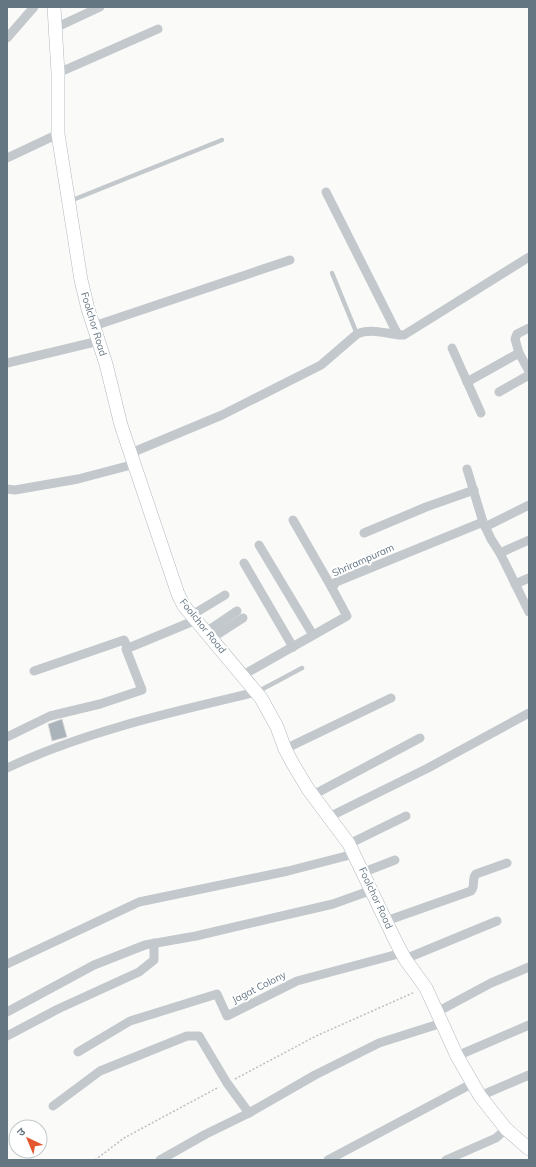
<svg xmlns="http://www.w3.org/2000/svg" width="536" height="1167" font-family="Mulish,'Noto Sans Devanagari',sans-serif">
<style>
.building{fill:#aab3b9;stroke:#dcdcda}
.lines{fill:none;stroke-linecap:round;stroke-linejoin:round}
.secondary-casing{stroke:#b3babf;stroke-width:14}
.path{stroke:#bbbfc2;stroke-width:1.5;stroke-dasharray:2 2;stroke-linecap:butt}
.lane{stroke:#c3c8cc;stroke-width:4.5}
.street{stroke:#c3c8cc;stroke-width:9}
.secondary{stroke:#fff;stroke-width:13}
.labels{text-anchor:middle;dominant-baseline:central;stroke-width:4;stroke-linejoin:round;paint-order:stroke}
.street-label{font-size:10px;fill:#657683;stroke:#fff}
</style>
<rect width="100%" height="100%" fill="#fafaf8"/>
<!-- building -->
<path class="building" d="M 62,719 L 67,737 L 52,741 L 48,724 Z"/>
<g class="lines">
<!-- secondary casing -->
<g class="secondary-casing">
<path id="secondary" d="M 54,7 L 58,73 L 58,134 L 81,280 L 88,309 L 106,364 L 121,425 L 178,594 L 184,606 L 261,698 L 277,727 L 285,749 L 293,764 L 308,789 L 349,844 L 395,940 L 405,959 L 426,988 L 457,1056 L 480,1096 L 506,1129 L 529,1149"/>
</g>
<!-- path -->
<g class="path">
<path d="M 235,1079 L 316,1036 L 415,992"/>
<path d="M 95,1160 L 124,1138 L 219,1087"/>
</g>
<!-- lane -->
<g class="lane">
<path d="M 70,201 L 222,140"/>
<path d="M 332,273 L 357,334"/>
<path d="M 257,692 L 302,668"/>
</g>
<!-- street -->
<g class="street">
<path d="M 55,28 L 100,7"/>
<path d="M 7,38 L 34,7"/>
<path d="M 58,73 L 158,29"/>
<path d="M 7,158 L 58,134"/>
<path d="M 326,192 L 398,335"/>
<path d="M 94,326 L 290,260"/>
<path d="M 529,328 L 517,334 L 515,339 L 519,353 L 529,371"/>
<path d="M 452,348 L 481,413"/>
<path d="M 7,363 L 99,341"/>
<path d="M 467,382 L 519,353"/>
<path d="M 499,392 L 529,375"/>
<path d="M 131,453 L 222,415 L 321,365 L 357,334 C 372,327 388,335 404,335 L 529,257"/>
<path d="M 467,469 L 483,522"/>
<path d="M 7,489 L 15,490 L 78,479 L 135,464"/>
<path d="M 293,520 L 332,588"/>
<path d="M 485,527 L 529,505"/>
<path d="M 364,533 L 426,507 L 474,490"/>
<path d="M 259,545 L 313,635"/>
<path d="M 500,553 L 529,612"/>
<path d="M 244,563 L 293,647"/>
<path d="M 515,584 L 529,578"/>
<path d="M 192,615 L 225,595"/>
<path d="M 206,632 L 237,611"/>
<path d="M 212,638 L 243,618"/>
<path d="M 34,671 L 124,640 L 128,648"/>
<path d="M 243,675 L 347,616 L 332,588 L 336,582 L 483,522 L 491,539 L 500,553 L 529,540"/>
<path d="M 7,737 L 50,716 L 100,704 L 142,690 L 126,649 L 196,620"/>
<path d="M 285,749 L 391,698"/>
<path d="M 7,768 C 86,731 173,712 257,692"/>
<path d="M 313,795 L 420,738"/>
<path d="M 329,817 L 428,768 L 529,713"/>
<path d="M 349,844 L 406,816"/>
<path d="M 364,872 L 395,860"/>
<path d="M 386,921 L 471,891 C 476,886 471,879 476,874 L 507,863"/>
<path d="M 405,959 L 497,921"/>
<path d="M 7,964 L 139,902 L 288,871 L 354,854"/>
<path d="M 7,1012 L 94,965 L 145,945 L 196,936 L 333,904 L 372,890"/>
<path d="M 437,1012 L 491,983 L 529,967"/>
<path d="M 7,1036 L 58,1009 L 139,972 L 154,960 L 154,943"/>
<path d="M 78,1052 L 130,1021 L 217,994 L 227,1016 L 297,981 L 402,953"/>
<path d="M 457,1056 L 529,1025"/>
<path d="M 480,1096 L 529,1075"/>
<path d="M 53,1106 L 100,1071 L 187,1036 L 199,1036 L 227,1083 L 249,1113"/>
<path d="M 160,1160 L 206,1134 L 249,1113 L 315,1075 L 379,1043 L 442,1023"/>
<path d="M 328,1160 L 473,1083"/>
<path d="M 446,1160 L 496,1138 L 506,1129"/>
</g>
<!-- secondary -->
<use href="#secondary" class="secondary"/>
</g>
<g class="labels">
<!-- street labels -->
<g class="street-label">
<text transform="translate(94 324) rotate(73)">Foolchor Road</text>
<text transform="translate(363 560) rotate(-24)">Shrirampuram</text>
<text transform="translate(203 626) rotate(51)">Foolchor Road</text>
<text transform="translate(376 898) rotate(65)">Foolchor Road</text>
<text transform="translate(259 987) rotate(-27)">Jagat Colony</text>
</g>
</g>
<!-- border -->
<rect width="536" height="1167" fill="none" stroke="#657683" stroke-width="16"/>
<!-- north arrow -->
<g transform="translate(28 1139) rotate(316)"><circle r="19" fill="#ffffff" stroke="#c1c8cd"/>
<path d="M0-3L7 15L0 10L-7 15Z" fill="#e4572e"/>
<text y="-6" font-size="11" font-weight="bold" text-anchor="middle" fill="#657683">उ</text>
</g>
</svg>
